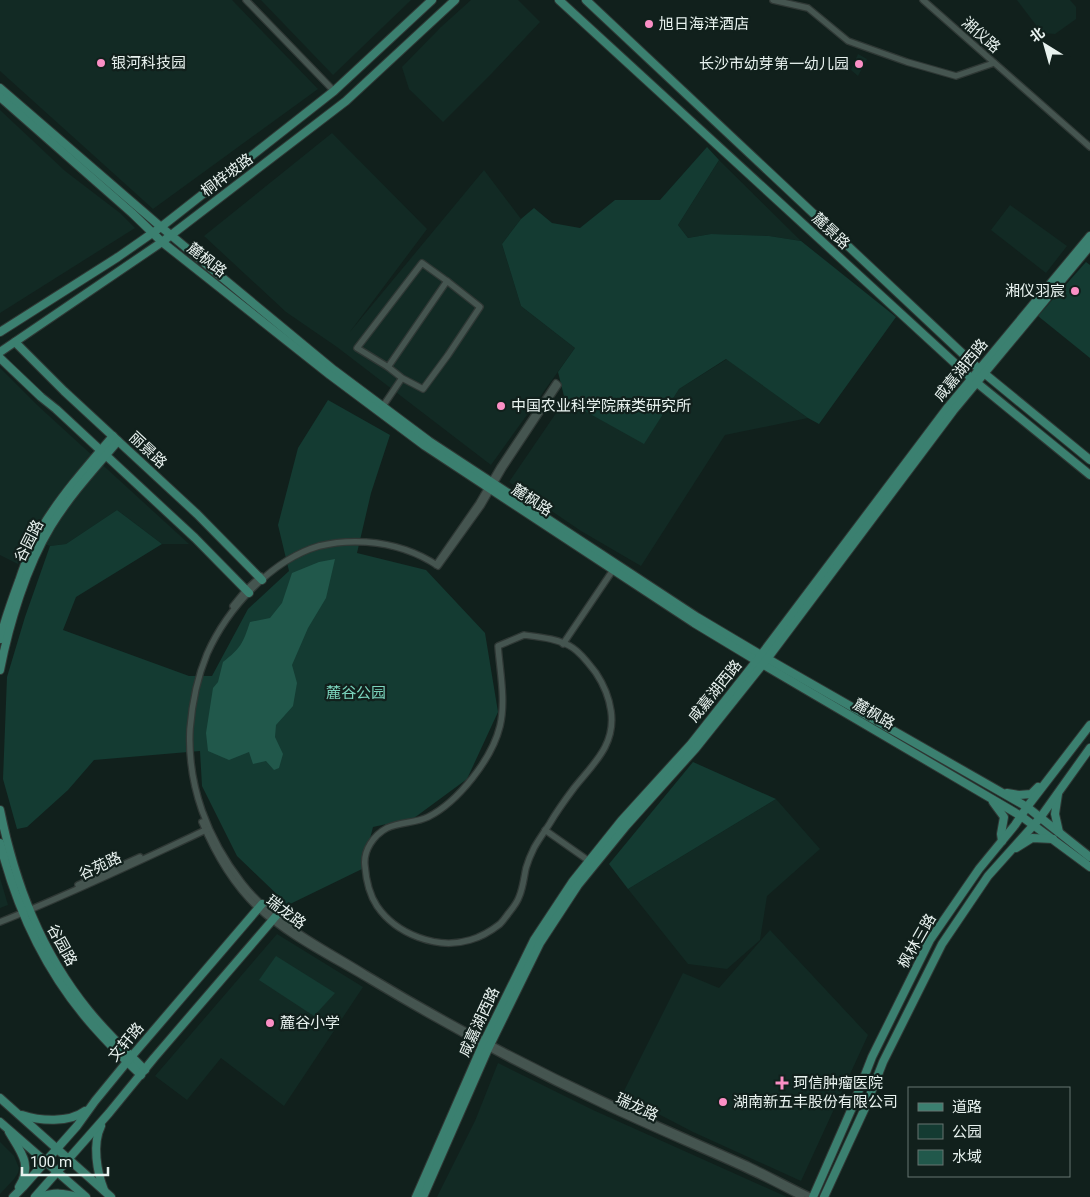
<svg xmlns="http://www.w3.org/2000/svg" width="1090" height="1197" font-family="Roboto,'Noto Sans SC',sans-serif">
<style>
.built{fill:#122a24}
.green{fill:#143b32}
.water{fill:#21584b}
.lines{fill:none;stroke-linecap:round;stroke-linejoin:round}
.minor-casing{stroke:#2f3835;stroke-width:8}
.major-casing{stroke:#2f3835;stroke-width:10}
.minor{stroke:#455550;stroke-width:5.5}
.major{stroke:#3b8070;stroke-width:8}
.poi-dot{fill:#fb8fc5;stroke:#11201c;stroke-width:2}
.labels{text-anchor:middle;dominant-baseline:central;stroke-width:4.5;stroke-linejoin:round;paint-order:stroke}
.poi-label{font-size:15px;fill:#e8f2ef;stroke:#11201c;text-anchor:start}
.street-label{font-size:15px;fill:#e8f2ef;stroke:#11201c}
.park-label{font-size:15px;fill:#7bd4bd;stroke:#11201c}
</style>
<rect width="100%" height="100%" fill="#11201c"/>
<!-- built -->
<g class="built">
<path d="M 0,0 L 232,0 L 318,89 L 153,209 L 0,71 Z"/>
<path d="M 261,0 L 411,0 L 333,75 Z"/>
<path d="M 471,0 L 518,0 L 540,22 L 492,73 L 443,122 L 409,89 L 402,67 L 441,27 Z"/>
<path d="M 1017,0 L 1070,0 L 1076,7 L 1076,19 L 1055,34 L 1042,33 Z"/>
<path d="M 858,54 L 867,59 L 858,76 L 851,70 Z"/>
<path d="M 0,110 L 65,171 L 120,213 L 135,228 L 0,313 Z"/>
<path d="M 332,133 L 427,229 L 349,333 L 484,170 L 521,219 L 502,244 L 521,306 L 575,348 L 491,465 L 337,347 L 286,312 L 204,236 Z"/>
<path d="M 719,160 L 801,241 L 769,236 L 711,234 L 688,238 L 678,225 Z"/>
<path d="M 1010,205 L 1067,246 L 1046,273 L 991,230 Z"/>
<path d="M 727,359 L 808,418 L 725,435 L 641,566 L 581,531 L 509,482 L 565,400 L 644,443 L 679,389 Z"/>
<path d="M 0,368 L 36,404 L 189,544 L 162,544 L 117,510 L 66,544 L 50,546 L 31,539 L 18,564 L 0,555 Z"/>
<path d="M 776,799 L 820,849 L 767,896 L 760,940 L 727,969 L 688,964 L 628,889 Z"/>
<path d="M 0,878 L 8,905 L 0,908 Z"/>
<path d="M 770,930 L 868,1035 L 801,1181 L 693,1132 L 622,1095 L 683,973 L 719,988 Z"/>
<path d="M 277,934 L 363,987 L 284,1106 L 221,1058 L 187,1100 L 155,1076 Z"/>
<path d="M 498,1063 L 593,1110 L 787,1197 L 437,1197 L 475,1121 Z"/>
<path d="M 0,1142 L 14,1156 L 19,1168 L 18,1173 L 14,1179 L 0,1194 Z"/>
</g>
<!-- green -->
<g class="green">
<path d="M 707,147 L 719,160 L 678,225 L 688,238 L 711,234 L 769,236 L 801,241 L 896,317 L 819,424 L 808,418 L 726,359 L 679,389 L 644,444 L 565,400 L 558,372 L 575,348 L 521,306 L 502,244 L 521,219 L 534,208 L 552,223 L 580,228 L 615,200 L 660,200 Z"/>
<path d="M 1086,262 L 1090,265 L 1090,358 L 1038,316 Z"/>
<path d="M 328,400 L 390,435 L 371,493 L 357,553 L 426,570 L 485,633 L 498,712 L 467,779 L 414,818 L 373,827 L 362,869 L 288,905 L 237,856 L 202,786 L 200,751 L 94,760 L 68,790 L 27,827 L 17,829 L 3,779 L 7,677 L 25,617 L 50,546 L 66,544 L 117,510 L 162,544 L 76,597 L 63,630 L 189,676 L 212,676 L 248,609 L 289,571 L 278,525 L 298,448 Z"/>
<path d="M 693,762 L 776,799 L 628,889 L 609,864 Z"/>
<path d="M 276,956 L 335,993 L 314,1016 L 259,980 Z"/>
</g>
<!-- water -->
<path class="water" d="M 335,559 L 326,598 L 308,628 L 292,665 L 297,683 L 293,706 L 276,725 L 275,737 L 283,754 L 279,768 L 274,770 L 266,761 L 253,764 L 249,752 L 229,760 L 208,751 L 206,733 L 213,688 L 218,682 L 223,662 C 241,648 243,643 250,622 L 270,618 L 282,603 L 292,573 L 319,562 Z"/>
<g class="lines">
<!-- minor casing -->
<g class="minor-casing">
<g id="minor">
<path d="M 246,0 L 334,91"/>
<path d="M 773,0 L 808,8 L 848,41 L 907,62 L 956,76 L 994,63"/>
<path d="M 923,0 L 1090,147"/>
<path d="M 388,367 L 357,348 L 422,263 L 447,281"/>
<path d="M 383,406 L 402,378 L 423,389 L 448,355 L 480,307 L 447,281 L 388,367 L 402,378"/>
<path d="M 436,565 L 479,503 L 500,467 L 556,383 L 558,385 L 503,468 L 481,506 L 438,566 C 416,551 393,544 366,542 C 351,541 335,542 319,546 C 271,560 227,609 207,654 C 197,678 192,704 190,729 C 187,786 208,839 242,883 C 274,924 323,947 366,974 C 444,1021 525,1064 607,1102 C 654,1124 701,1144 748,1165 C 769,1175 790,1187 812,1197"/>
<path d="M 233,606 L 246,590 L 261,576"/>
<path d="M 524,635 C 540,637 560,639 573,648 C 582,654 589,664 596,673 C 604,685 609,697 611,711 C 616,745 593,764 574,788 C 565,800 557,811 550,823 C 545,831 539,839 534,848 C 531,854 528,861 526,868 C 524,877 523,888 519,897 C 517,903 512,909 508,914 C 505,918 503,921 500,924 C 491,931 481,937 470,940 C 437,950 396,934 377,906 C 369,894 366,879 365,866 C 363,850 374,835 387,828 C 400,822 416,823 428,817 C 458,802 492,759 500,726 C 506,701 500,672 498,646 Z"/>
<path d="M 563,644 L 613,570"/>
<path d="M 202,822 C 215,853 232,883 257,907 C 289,937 333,958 371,981 C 446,1026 524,1068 603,1105 C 651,1128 700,1148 748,1170 C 766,1178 784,1188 802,1197"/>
<path d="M 545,830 L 589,861"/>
<path d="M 78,885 L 140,857"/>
<path d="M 0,922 C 71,894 139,861 208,829"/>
</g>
</g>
<!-- major casing -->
<g class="major-casing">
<g id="major">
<path d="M 559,0 L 971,378 L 1090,475"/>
<path d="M 586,0 L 979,369 L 1090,460"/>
<path d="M 0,88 L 161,227 L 334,370 L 429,441 L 697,617 L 761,655 L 1027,807 L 1090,857"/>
<path d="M 0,97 L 132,213 L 162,242 L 330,375 L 425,446 L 694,623 L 757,661 L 1021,816 L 1090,867"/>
<path d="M 0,332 L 118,257 L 161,227 L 334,91 L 432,0"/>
<path d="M 15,342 L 64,391 L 197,514 L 262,580"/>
<path d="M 0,352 L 162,242 L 346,101 L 455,0"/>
<path d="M 0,358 L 41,397 L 56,409 L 195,538 L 249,593"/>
<path d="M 0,639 C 5,619 12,600 19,581 C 26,560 34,539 46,521 C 65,491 90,463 113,436"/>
<path d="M 0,670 C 9,624 26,567 51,526 C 70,495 95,468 118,441"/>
<path d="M 1007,793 L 1019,795 L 1031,794 L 1038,787"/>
<path d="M 1058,794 L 1055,814 L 1059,832"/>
<path d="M 993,802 L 1004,817 L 1001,834 L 1002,841"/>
<path d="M 0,810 C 15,884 41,952 89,1011 C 106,1032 126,1051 145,1070"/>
<path d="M 0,843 C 17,910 47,974 93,1026 C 108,1043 124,1059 141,1075"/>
<path d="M 1016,848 L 1032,838 L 1053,839"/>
<path d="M 0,1098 L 111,1197"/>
<path d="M 22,1115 C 40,1121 69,1123 85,1111"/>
<path d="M 0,1122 L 86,1197"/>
<path d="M 101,1126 C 92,1144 97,1172 104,1190"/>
<path d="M 9,1132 C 21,1152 33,1165 19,1187"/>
<path d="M 13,1197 L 23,1187 L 77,1126 L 95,1101 L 131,1057 L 262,904"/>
<path d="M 35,1197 L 109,1113 L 154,1058 L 276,916"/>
<path d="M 41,1197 C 54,1192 64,1193 77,1197"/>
<path d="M 416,1197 L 482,1046 L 534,940 L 573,881 L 621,821 L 691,744 L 761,655 L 948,407 L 1090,236"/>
<path d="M 423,1197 L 488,1049 L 540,943 L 578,885 L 626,826 L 696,748 L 767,659 L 953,411 L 1090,246"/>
<path d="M 813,1197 L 852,1108 L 872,1057 L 930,940 L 979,869 L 1015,825 L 1027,807 L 1090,725"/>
<path d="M 824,1197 L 865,1108 L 883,1062 L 942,944 L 988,876 L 1040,818 L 1090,748"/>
</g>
</g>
<!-- minor -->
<use href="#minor" class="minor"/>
<!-- major -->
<use href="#major" class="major"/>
</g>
<!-- markers -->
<g class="poi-dot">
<circle cx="649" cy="24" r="5"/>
<circle cx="101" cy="63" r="5"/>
<circle cx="859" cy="64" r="5"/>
<circle cx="1075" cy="291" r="5"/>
<circle cx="501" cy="406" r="5"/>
<circle cx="270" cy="1023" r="5"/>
<path d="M779.5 1075.5h5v5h5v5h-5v5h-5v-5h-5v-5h5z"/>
<circle cx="723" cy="1102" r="5"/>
</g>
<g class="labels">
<!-- poi labels -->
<g class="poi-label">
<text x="659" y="24">旭日海洋酒店</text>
<text x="111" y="63">银河科技园</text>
<text x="849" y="64" text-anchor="end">长沙市幼芽第一幼儿园</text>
<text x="1065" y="291" text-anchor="end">湘仪羽宸</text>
<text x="511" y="406">中国农业科学院麻类研究所</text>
<text x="280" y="1023">麓谷小学</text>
<text x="793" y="1083">珂信肿瘤医院</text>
<text x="733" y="1102">湖南新五丰股份有限公司</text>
</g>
<!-- street labels -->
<g class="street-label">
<text transform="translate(981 35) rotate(41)">湘仪路</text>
<text transform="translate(227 175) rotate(-37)">桐梓坡路</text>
<text transform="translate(831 231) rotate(43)">麓景路</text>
<text transform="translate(207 260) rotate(38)">麓枫路</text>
<text transform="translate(961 370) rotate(-51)">咸嘉湖西路</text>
<text transform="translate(148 450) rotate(43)">丽景路</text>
<text transform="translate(532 500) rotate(33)">麓枫路</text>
<text transform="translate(29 541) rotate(-63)">谷园路</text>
<text transform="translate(715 691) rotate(-51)">咸嘉湖西路</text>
<text transform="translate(874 714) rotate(30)">麓枫路</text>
<text transform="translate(100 866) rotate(-25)">谷苑路</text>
<text transform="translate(286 912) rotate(37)">瑞龙路</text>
<text transform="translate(917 941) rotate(-60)">枫林三路</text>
<text transform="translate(62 945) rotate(61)">谷园路</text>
<text transform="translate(479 1022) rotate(-65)">咸嘉湖西路</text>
<text transform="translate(126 1042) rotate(-50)">文轩路</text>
<text transform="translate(637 1107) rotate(25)">瑞龙路</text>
</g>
<!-- park labels -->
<g class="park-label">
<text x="356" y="693">麓谷公园</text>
</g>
</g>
<!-- legend -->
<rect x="908" y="1087" width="162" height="90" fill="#11201c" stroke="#677470"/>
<rect x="918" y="1103" width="25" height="8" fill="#3b8070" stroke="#677470"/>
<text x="952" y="1112" font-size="15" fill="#e8f2ef">道路</text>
<rect x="918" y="1124" width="25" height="15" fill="#143b32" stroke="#677470"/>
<text x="952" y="1137" font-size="15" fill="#e8f2ef">公园</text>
<rect x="918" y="1150" width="25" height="15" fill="#21584b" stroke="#677470"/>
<text x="952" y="1162" font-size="15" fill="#e8f2ef">水域</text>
<!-- north arrow -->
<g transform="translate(1045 45) rotate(323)" stroke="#11201c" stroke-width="4" paint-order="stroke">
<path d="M0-4L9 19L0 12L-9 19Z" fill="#e8f2ef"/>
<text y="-8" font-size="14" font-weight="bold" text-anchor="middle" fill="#e8f2ef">北</text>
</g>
<!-- scale -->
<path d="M22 1167v8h86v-8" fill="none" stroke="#e8f2ef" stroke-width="2.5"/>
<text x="30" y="1167" font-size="15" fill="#e8f2ef" stroke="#11201c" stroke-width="4" paint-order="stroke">100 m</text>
</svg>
